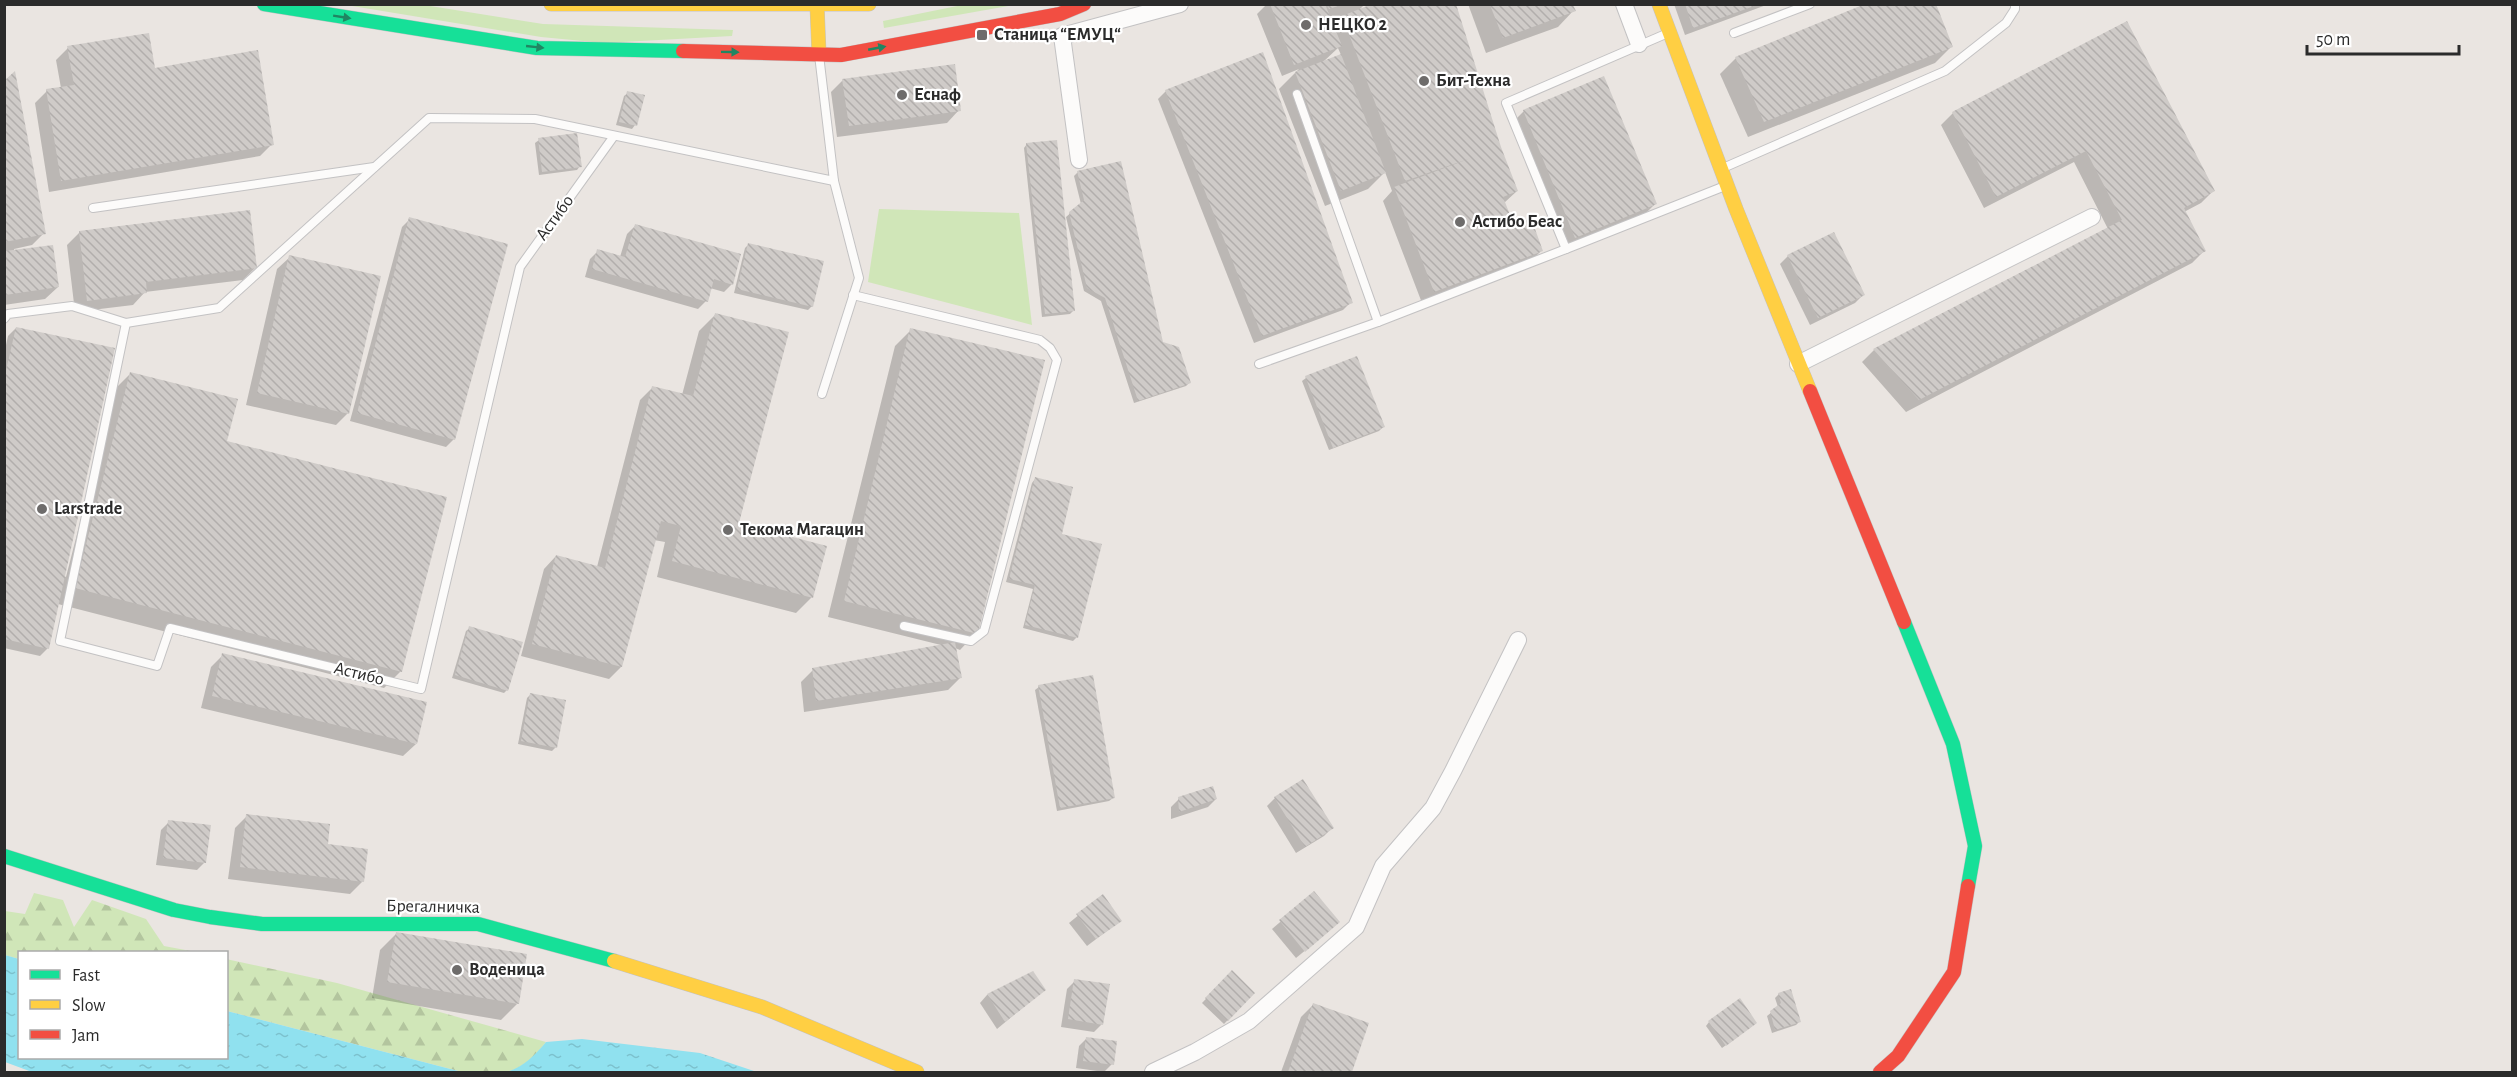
<svg xmlns="http://www.w3.org/2000/svg" width="2517" height="1077" font-family="'Alegreya Sans',sans-serif">
<style>
.grass{fill:#d0e6b8}
.forest{fill:url(#forest-firs)}
.water{fill:url(#water-ripples)}
.shadow{fill:#0003;fill-rule:evenodd}
.building{fill:url(#building-back-hatch)}
.lines{fill:none;stroke-linecap:round;stroke-linejoin:round}
.lane-casing{stroke:#c3c2c3;stroke-width:10}
.street-casing{stroke:#c3c2c3;stroke-width:18}
.fast-casing{stroke:#c3c2c3;stroke-width:15}
.slow-casing{stroke:#c3c2c3;stroke-width:15}
.jam-casing{stroke:#c3c2c3;stroke-width:15}
.lane{stroke:#fcfbfa;stroke-width:8}
.street{stroke:#fcfbfa;stroke-width:16}
.fast{stroke:#16e098;stroke-width:14}
.slow{stroke:#ffcf43;stroke-width:14}
.jam{stroke:#f24e42;stroke-width:14}
.oneway{fill:#208662}
.poi-dot{fill:#6e6c6b;stroke:#fff;stroke-width:2}
.labels{text-anchor:middle;dominant-baseline:central;stroke-width:4.5;stroke-linejoin:round;paint-order:stroke}
.poi-label{font-size:18px;font-weight:bold;fill:#2b2b2b;stroke:#fff;text-anchor:start}
.street-label{font-size:18px;fill:#2b2b2b;stroke:#fff}
</style>
<defs>
<pattern id="forest-firs" width="22" height="20" patternUnits="userSpaceOnUse" patternTransform="scale(1.5)"><rect width="22" height="20" fill="#d0e6b8"/><path d="M5 1l3.5 6h-7zM16 11l3.5 6h-7z" fill="#b3c59e"/></pattern>
<pattern id="water-ripples" width="26" height="14" patternUnits="userSpaceOnUse" patternTransform="scale(1.5)"><rect width="26" height="14" fill="#90e1ef"/><path d="M2 4q2-2 4 0t4 0M15 11q2-2 4 0t4 0" fill="none" stroke="#7cc1cd"/></pattern>
<pattern id="building-back-hatch" width="6" height="6" patternUnits="userSpaceOnUse" patternTransform="scale(1.5)"><rect width="6" height="6" fill="#cfcbc8"/><path d="M-1 5l2 2M0 0l6 6M5-1l2 2" fill="none" stroke="#b2aeac"/></pattern>
</defs>
<rect width="100%" height="100%" fill="#eae5e1"/>
<!-- grass -->
<g class="grass">
<path d="M 967,4 L 1014,5 L 884,28 L 883,21 Z"/>
<path d="M 346,5 L 424,5 L 543,24 L 733,30 L 732,36 L 604,43 L 541,37 Z"/>
<path d="M 879,209 L 1019,213 L 1032,325 L 868,282 Z"/>
</g>
<!-- forest -->
<g class="forest">
<path d="M 34,893 L 63,900 L 74,927 L 92,900 L 146,919 L 164,946 L 196,952 L 20,952 L 19,959 L 5,955 L 5,911 L 25,914 Z"/>
<path d="M 226,959 L 337,983 L 546,1042 L 532,1059 L 516,1069 L 506,1072 L 462,1072 L 227,1011 Z"/>
</g>
<!-- water -->
<g class="water">
<path d="M 5,955 L 19,959 L 20,1058 L 226,1058 L 227,1011 L 462,1072 L 32,1072 L 5,1062 Z"/>
<path d="M 582,1039 L 700,1053 L 757,1072 L 506,1072 C 524,1067 534,1056 546,1042 Z"/>
</g>
<!-- shadow -->
<g class="shadow">
<path d="M 1267,4 L 1365,4 L 1358,11 L 1499,147 L 1517,191 L 1504,203 L 1513,227 L 1541,251 L 1529,263 L 1422,303 L 1383,201 L 1392,191 L 1385,172 L 1368,189 L 1325,206 L 1279,89 L 1299,69 L 1282,76 L 1257,14 ZM 1341,18 L 1333,27 L 1331,22 ZM 1338,48 L 1341,55 L 1323,62 Z"/>
<path d="M 1468,4 L 1572,4 L 1574,10 L 1558,27 L 1486,53 Z"/>
<path d="M 1674,4 L 1769,4 L 1685,35 Z"/>
<path d="M 2127,23 L 2213,191 L 2201,203 L 2184,212 L 2204,251 L 2192,263 L 1906,412 L 1862,362 L 1874,350 L 2108,229 L 2074,162 L 1984,208 L 1941,125 L 1953,113 Z"/>
<path d="M 1952,46 L 1935,63 L 1748,137 L 1720,74 L 1736,58 Z"/>
<path d="M 68,48 L 153,70 L 272,144 L 260,156 L 49,192 L 35,103 L 47,91 L 61,88 L 56,60 Z"/>
<path d="M 14,74 L 44,233 L 32,245 L 14,249 L 14,251 L 58,287 L 45,299 L 4,305 L 4,82 Z"/>
<path d="M 843,80 L 959,110 L 947,123 L 837,137 L 831,92 Z"/>
<path d="M 1166,91 L 1351,302 L 1343,310 L 1254,343 L 1158,99 Z"/>
<path d="M 628,93 L 635,125 L 632,129 L 616,125 L 624,96 Z"/>
<path d="M 1524,111 L 1655,204 L 1647,212 L 1567,245 L 1516,119 Z"/>
<path d="M 539,140 L 580,166 L 577,170 L 539,175 L 535,143 Z"/>
<path d="M 1027,144 L 1074,310 L 1070,314 L 1042,317 L 1024,148 Z"/>
<path d="M 1078,172 L 1162,344 L 1189,383 L 1186,386 L 1134,403 L 1101,301 L 1084,291 L 1066,217 L 1081,204 L 1074,176 Z"/>
<path d="M 410,219 L 454,439 L 446,447 L 350,421 L 402,227 Z"/>
<path d="M 635,226 L 732,284 L 724,292 L 710,288 L 706,301 L 698,309 L 585,277 L 590,259 L 598,251 L 620,257 L 627,234 Z"/>
<path d="M 79,233 L 255,268 L 243,280 L 145,292 L 133,305 L 75,312 L 67,245 Z"/>
<path d="M 748,245 L 812,306 L 808,310 L 734,293 L 745,248 Z"/>
<path d="M 1788,256 L 1863,295 L 1855,303 L 1810,325 L 1780,264 Z"/>
<path d="M 290,257 L 348,413 L 336,425 L 246,405 L 277,269 Z"/>
<path d="M 715,315 L 737,524 L 812,597 L 796,613 L 657,577 L 665,542 L 654,540 L 621,667 L 609,679 L 521,656 L 544,569 L 556,556 L 597,567 L 640,400 L 653,387 L 682,395 L 699,331 Z"/>
<path d="M 16,328 L 64,576 L 66,577 L 114,390 L 131,373 L 225,442 L 401,671 L 384,688 L 58,604 L 48,648 L 40,656 L 4,648 L 4,354 L 8,336 Z"/>
<path d="M 911,330 L 976,633 L 960,650 L 955,648 L 961,677 L 948,690 L 804,712 L 801,682 L 813,670 L 945,646 L 828,617 L 895,346 Z"/>
<path d="M 1306,378 L 1383,427 L 1379,431 L 1329,450 L 1302,381 Z"/>
<path d="M 1035,479 L 1060,535 L 1077,637 L 1073,641 L 1023,628 L 1033,589 L 1006,582 L 1032,483 Z"/>
<path d="M 470,628 L 507,690 L 504,693 L 452,678 L 466,631 Z"/>
<path d="M 223,655 L 416,744 L 403,756 L 201,708 L 211,667 Z"/>
<path d="M 1039,687 L 1113,798 L 1109,801 L 1057,811 L 1035,690 Z"/>
<path d="M 530,695 L 556,747 L 552,751 L 518,744 L 527,698 Z"/>
<path d="M 1275,798 L 1332,828 L 1324,836 L 1296,853 L 1267,806 Z"/>
<path d="M 1179,799 L 1216,799 L 1208,807 L 1171,819 L 1171,807 Z"/>
<path d="M 247,816 L 363,881 L 350,894 L 228,879 L 235,828 Z"/>
<path d="M 169,822 L 205,862 L 197,870 L 156,865 L 161,830 Z"/>
<path d="M 1314,893 L 1330,930 L 1296,958 L 1272,929 Z"/>
<path d="M 1102,896 L 1120,921 L 1087,946 L 1069,923 Z"/>
<path d="M 396,934 L 517,1004 L 501,1020 L 372,998 L 380,950 Z"/>
<path d="M 1232,972 L 1253,993 L 1224,1024 L 1202,1003 Z"/>
<path d="M 1033,973 L 1044,990 L 997,1029 L 980,1003 L 987,995 Z"/>
<path d="M 1075,981 L 1102,1024 L 1094,1032 L 1061,1027 L 1067,989 Z"/>
<path d="M 1779,994 L 1799,1022 L 1796,1025 L 1772,1033 L 1767,1016 L 1778,1007 L 1775,998 Z"/>
<path d="M 1314,1004 L 1368,1024 L 1350,1072 L 1281,1072 L 1301,1017 Z"/>
<path d="M 1709,1022 L 1752,1026 L 1722,1048 L 1706,1026 Z"/>
<path d="M 1087,1038 L 1112,1064 L 1104,1072 L 1076,1068 L 1079,1046 Z"/>
</g>
<!-- building -->
<g class="building">
<path d="M 1270,4 L 1325,4 L 1342,46 L 1294,65 Z"/>
<path d="M 1327,4 L 1341,4 L 1341,5 L 1329,9 Z"/>
<path d="M 1372,4 L 1456,4 L 1501,147 L 1518,191 L 1503,197 L 1514,225 L 1531,218 L 1543,251 L 1434,292 L 1394,187 L 1471,158 L 1405,181 L 1342,16 Z"/>
<path d="M 1685,4 L 1757,4 L 1757,5 L 1693,28 Z"/>
<path d="M 1865,4 L 1936,4 L 1953,47 L 1764,122 L 1735,57 Z"/>
<path d="M 1490,5 L 1573,5 L 1576,11 L 1503,38 Z"/>
<path d="M 2127,21 L 2215,191 L 2184,208 L 2206,251 L 1919,400 L 1873,349 L 2122,220 L 2086,151 L 1996,197 L 1952,112 Z"/>
<path d="M 149,33 L 155,68 L 258,50 L 274,145 L 61,181 L 46,89 L 74,85 L 67,46 Z"/>
<path d="M 1263,52 L 1353,303 L 1262,336 L 1165,90 Z"/>
<path d="M 1341,54 L 1386,173 L 1341,191 L 1295,72 Z"/>
<path d="M 955,64 L 961,111 L 849,126 L 842,79 Z"/>
<path d="M 15,71 L 46,234 L 5,242 L 5,80 Z"/>
<path d="M 1604,76 L 1657,204 L 1575,238 L 1523,110 Z"/>
<path d="M 627,91 L 645,95 L 637,126 L 619,122 Z"/>
<path d="M 577,133 L 582,167 L 542,172 L 538,138 Z"/>
<path d="M 1057,140 L 1075,311 L 1045,314 L 1026,143 Z"/>
<path d="M 1121,161 L 1163,342 L 1179,347 L 1191,383 L 1138,401 L 1105,298 L 1087,288 L 1069,212 L 1084,200 L 1077,171 Z"/>
<path d="M 250,210 L 257,268 L 146,282 L 147,293 L 87,301 L 79,231 Z"/>
<path d="M 409,217 L 508,244 L 455,440 L 357,413 Z"/>
<path d="M 635,224 L 741,254 L 733,285 L 714,279 L 708,302 L 592,269 L 597,249 L 625,257 Z"/>
<path d="M 1834,232 L 1865,295 L 1818,318 L 1787,255 Z"/>
<path d="M 748,243 L 824,261 L 813,307 L 737,289 Z"/>
<path d="M 53,245 L 59,287 L 5,295 L 5,251 Z"/>
<path d="M 289,255 L 381,276 L 349,414 L 257,393 Z"/>
<path d="M 715,313 L 789,332 L 739,523 L 827,546 L 813,598 L 672,561 L 681,526 L 661,521 L 622,667 L 532,644 L 556,555 L 605,568 L 652,386 L 693,396 Z"/>
<path d="M 16,327 L 115,348 L 49,649 L 4,639 L 4,379 Z"/>
<path d="M 910,328 L 1045,360 L 978,634 L 844,601 Z"/>
<path d="M 1357,356 L 1385,427 L 1333,448 L 1305,376 Z"/>
<path d="M 130,372 L 238,399 L 227,441 L 447,497 L 402,672 L 75,588 Z"/>
<path d="M 1035,477 L 1073,487 L 1062,534 L 1102,544 L 1078,638 L 1025,625 L 1035,585 L 1009,579 Z"/>
<path d="M 469,626 L 523,642 L 508,691 L 455,675 Z"/>
<path d="M 955,642 L 962,678 L 816,701 L 812,668 Z"/>
<path d="M 222,653 L 427,702 L 417,744 L 212,696 Z"/>
<path d="M 1093,675 L 1115,798 L 1060,808 L 1038,685 Z"/>
<path d="M 530,693 L 566,700 L 557,748 L 521,741 Z"/>
<path d="M 1303,779 L 1334,828 L 1305,847 L 1274,797 Z"/>
<path d="M 1213,786 L 1217,799 L 1179,812 L 1178,797 Z"/>
<path d="M 246,814 L 330,824 L 328,844 L 368,849 L 364,882 L 240,867 Z"/>
<path d="M 168,820 L 211,825 L 206,863 L 163,858 Z"/>
<path d="M 1314,891 L 1340,922 L 1305,952 L 1279,920 Z"/>
<path d="M 1103,894 L 1122,921 L 1096,939 L 1076,914 Z"/>
<path d="M 396,932 L 527,954 L 519,1004 L 387,982 Z"/>
<path d="M 1232,970 L 1255,993 L 1228,1021 L 1205,998 Z"/>
<path d="M 1033,971 L 1046,990 L 1005,1022 L 987,994 Z"/>
<path d="M 1074,979 L 1110,984 L 1103,1025 L 1068,1019 Z"/>
<path d="M 1791,989 L 1801,1022 L 1775,1030 L 1770,1011 L 1781,1003 L 1778,993 Z"/>
<path d="M 1740,998 L 1757,1023 L 1726,1046 L 1708,1021 Z"/>
<path d="M 1313,1003 L 1369,1023 L 1352,1072 L 1288,1072 Z"/>
<path d="M 1086,1037 L 1117,1041 L 1114,1065 L 1083,1061 Z"/>
</g>
<g class="lines">
<!-- lane casing -->
<g class="lane-casing">
<g id="lane">
<path d="M 1668,33 L 1506,103 L 1566,249 L 1725,186"/>
<path d="M 1734,33 L 1810,4"/>
<path d="M 1297,94 L 1378,322 L 1566,249"/>
<path d="M 1723,168 L 1945,71 L 2006,23 L 2015,9 L 2015,4"/>
<path d="M 93,208 L 374,167"/>
<path d="M 853,295 L 1040,340 L 1050,348 L 1057,360 L 984,631 L 971,641 L 904,626"/>
<path d="M 4,319 L 8,314 L 72,306 L 126,323 L 219,308 L 429,118 L 535,119 L 834,181 L 819,55"/>
<path d="M 126,323 L 60,641 L 157,666 L 170,628 L 421,689 L 520,267 L 614,136"/>
<path d="M 1259,364 L 1378,322"/>
<path d="M 822,394 L 859,278 L 834,181"/>
</g>
</g>
<!-- street casing -->
<g class="street-casing">
<g id="street">
<path d="M 1624,4 L 1639,44"/>
<path d="M 1079,160 L 1062,36 L 1180,4"/>
<path d="M 1798,364 L 2092,217"/>
<path d="M 1153,1072 L 1195,1052 L 1249,1021 L 1356,927 L 1383,866 L 1433,808 L 1453,771 L 1518,640"/>
</g>
</g>
<!-- fast casing -->
<g class="fast-casing">
<g id="fast">
<path d="M 264,4 L 537,48 L 683,51"/>
<path d="M 1904,622 L 1953,744 L 1975,846 L 1968,886"/>
<path d="M 4,856 L 174,910 L 210,917 L 262,924 L 478,924 L 614,961"/>
</g>
</g>
<!-- slow casing -->
<g class="slow-casing">
<g id="slow">
<path d="M 551,4 L 869,4"/>
<path d="M 1659,4 L 1736,209 L 1810,391"/>
<path d="M 817,5 L 819,54"/>
<path d="M 614,961 L 762,1007 L 917,1072"/>
</g>
</g>
<!-- jam casing -->
<g class="jam-casing">
<g id="jam">
<path d="M 683,51 L 841,55 L 1060,14 L 1084,4"/>
<path d="M 1810,391 L 1904,622"/>
<path d="M 1880,1072 L 1898,1056 L 1954,972 L 1968,886"/>
</g>
</g>
<!-- lane -->
<use href="#lane" class="lane"/>
<!-- street -->
<use href="#street" class="street"/>
<!-- fast -->
<use href="#fast" class="fast"/>
<!-- slow -->
<use href="#slow" class="slow"/>
<!-- jam -->
<use href="#jam" class="jam"/>
</g>
<!-- one-way arrows -->
<defs><path id="oneway-solid" d="M-6-.8H1V-3.2L6.5 0L1 3.2V.8H-6Z" transform="scale(1.5)"/></defs>
<g class="oneway">
<use href="#oneway-solid" transform="translate(342 17) rotate(9)"/>
<use href="#oneway-solid" transform="translate(535 47) rotate(6)"/>
<use href="#oneway-solid" transform="translate(877 48) rotate(-11)"/>
<use href="#oneway-solid" transform="translate(730 52) rotate(1)"/>
</g>
<!-- markers -->
<g class="poi-dot">
<circle cx="1306" cy="25" r="6"/>
<rect x="976" y="29" width="12" height="12" rx="3"/>
<circle cx="1424" cy="81" r="6"/>
<circle cx="902" cy="95" r="6"/>
<circle cx="1460" cy="222" r="6"/>
<circle cx="42" cy="509" r="6"/>
<circle cx="728" cy="530" r="6"/>
<circle cx="457" cy="970" r="6"/>
</g>
<g class="labels">
<!-- poi labels -->
<g class="poi-label">
<text x="1318" y="25">НЕЦКО 2</text>
<text x="994" y="35">Станица “ЕМУЦ“</text>
<text x="1436" y="81">Бит-Техна</text>
<text x="914" y="95">Еснаф</text>
<text x="1472" y="222">Астибо Беас</text>
<text x="54" y="509">Larstrade</text>
<text x="740" y="530">Текома Магацин</text>
<text x="469" y="970">Воденица</text>
</g>
<!-- street labels -->
<g class="street-label">
<text transform="translate(555 218) rotate(-54)">Астибо</text>
<text transform="translate(359 674) rotate(14)">Астибо</text>
<text transform="translate(433 907) rotate(1)">Брегалничка</text>
</g>
</g>
<!-- border -->
<rect width="2517" height="1077" fill="none" stroke="#2b2b2b" stroke-width="12"/>
<!-- legend -->
<rect x="18" y="951" width="210" height="108" fill="#ffffff" stroke="#aaaaaa" stroke-width="1.5"/>
<rect x="30" y="970" width="30" height="9" fill="#16e098" stroke="#aaaaaa" stroke-width="1.5"/>
<text x="72" y="981" font-size="18" fill="#2b2b2b">Fast</text>
<rect x="30" y="1000" width="30" height="9" fill="#ffcf43" stroke="#aaaaaa" stroke-width="1.5"/>
<text x="72" y="1011" font-size="18" fill="#2b2b2b">Slow</text>
<rect x="30" y="1030" width="30" height="9" fill="#f24e42" stroke="#aaaaaa" stroke-width="1.5"/>
<text x="72" y="1041" font-size="18" fill="#2b2b2b">Jam</text>
<!-- scale -->
<path d="M2307 45v9h152v-9" fill="none" stroke="#2b2b2b" stroke-width="3"/>
<text x="2316" y="45" font-size="18" fill="#2b2b2b" stroke="#ffffff" stroke-width="4.5" paint-order="stroke">50 m</text>
</svg>
